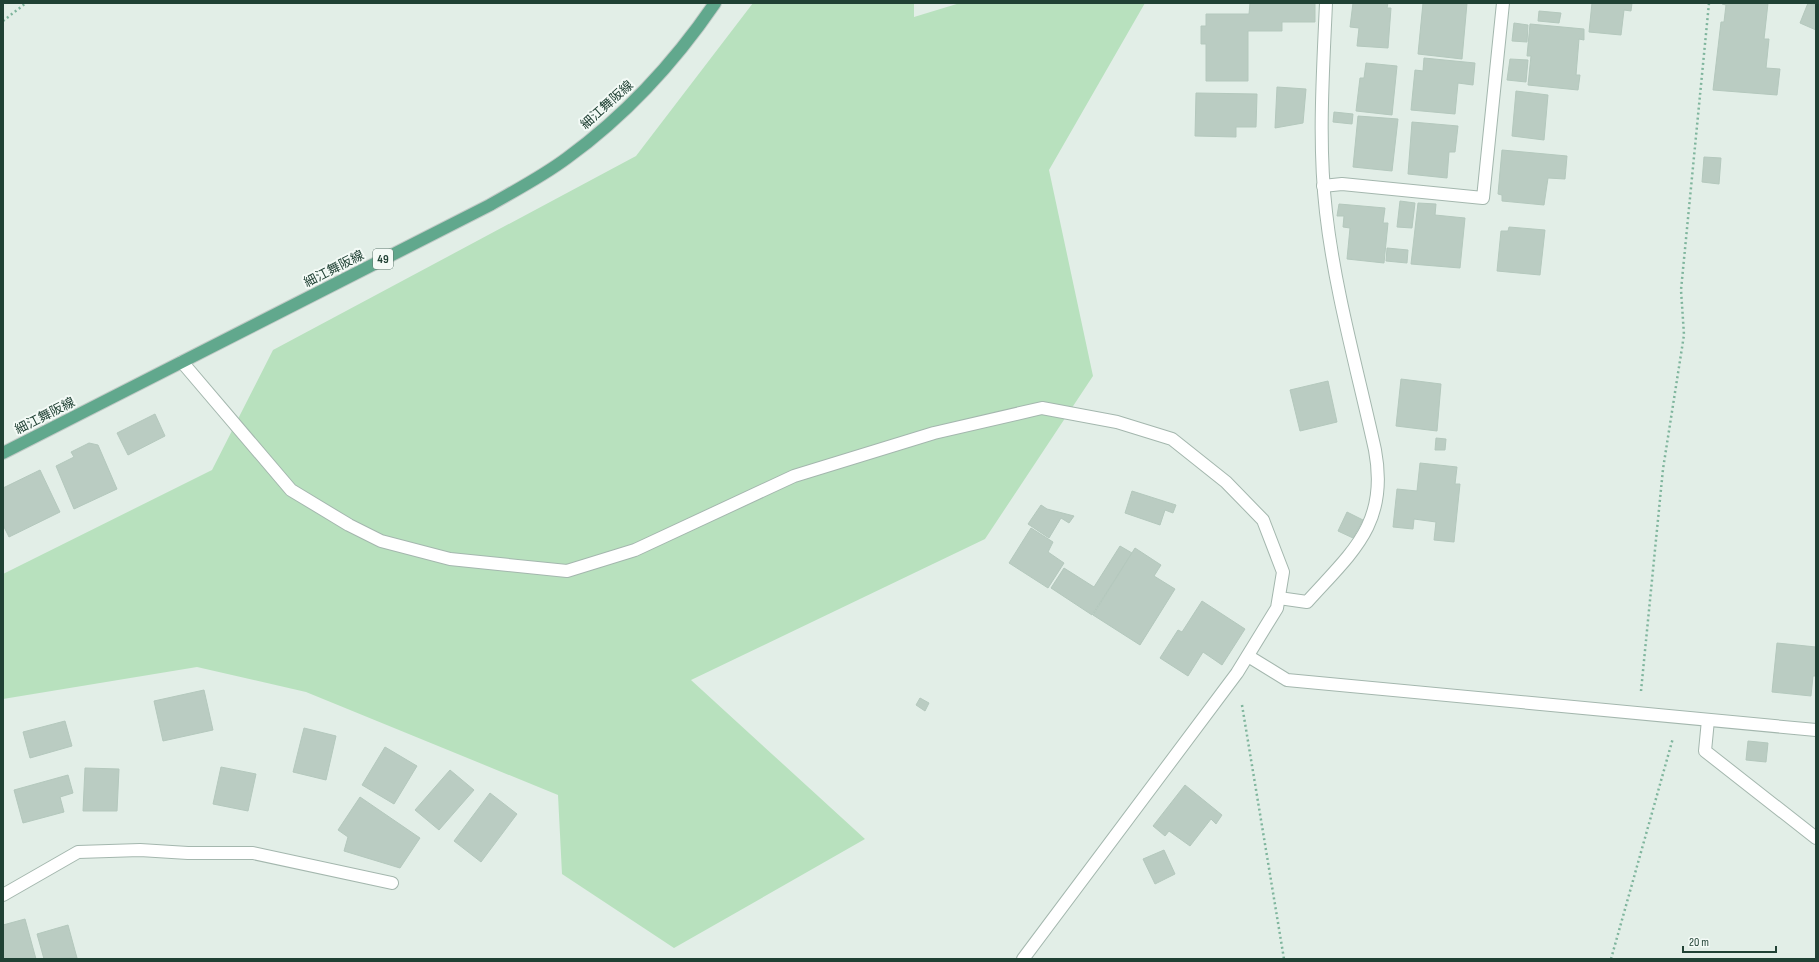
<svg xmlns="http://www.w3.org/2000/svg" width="1819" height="962" font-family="'Sofia Sans Condensed','Noto Sans JP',sans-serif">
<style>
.green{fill:#b8e1be}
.building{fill:#baccc2;stroke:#b4c8bd}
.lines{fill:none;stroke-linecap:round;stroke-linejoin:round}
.street-casing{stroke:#a4b7ae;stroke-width:14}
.primary-casing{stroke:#c1cac6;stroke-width:14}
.path{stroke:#7fb59d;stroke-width:2.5;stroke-dasharray:2 3;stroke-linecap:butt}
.street{stroke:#fff;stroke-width:12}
.primary{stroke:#61a88d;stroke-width:12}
.labels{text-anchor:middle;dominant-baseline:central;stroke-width:4;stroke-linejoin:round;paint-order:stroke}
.shield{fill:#f3faf6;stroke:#5f786e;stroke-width:1}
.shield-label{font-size:12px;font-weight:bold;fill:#204134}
.street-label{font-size:13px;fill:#204134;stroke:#f3faf6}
</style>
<rect width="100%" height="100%" fill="#e2eee7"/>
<!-- green -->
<path class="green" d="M 753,3 L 914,3 L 914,17 L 960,3 L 1145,3 L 1049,170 L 1093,376 L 985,539 L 691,680 L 865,839 L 674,948 L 562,874 L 558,795 L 306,692 L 197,667 L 3,699 L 3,574 L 212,470 L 273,350 L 636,156 Z"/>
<!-- building -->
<g class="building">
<path d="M 1250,3 L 1315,3 L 1315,22 L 1282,22 L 1282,31 L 1248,31 L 1248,81 L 1206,81 L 1206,44 L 1201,44 L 1201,26 L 1206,26 L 1206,14 L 1249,14 Z"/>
<path d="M 1353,3 L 1388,3 L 1387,8 L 1391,8 L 1388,48 L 1357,46 L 1359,28 L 1350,27 Z"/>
<path d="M 1423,3 L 1467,3 L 1462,59 L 1418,54 Z"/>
<path d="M 1592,3 L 1632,3 L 1631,11 L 1624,10 L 1621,35 L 1589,32 Z"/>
<path d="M 1722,3 L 1768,3 L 1764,39 L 1769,39 L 1766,68 L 1780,69 L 1777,95 L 1713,90 L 1721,22 L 1724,22 L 1726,5 L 1722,4 Z"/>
<path d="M 1808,3 L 1816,5 L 1816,30 L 1800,23 Z"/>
<path d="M 1539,11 L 1561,13 L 1559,23 L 1538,21 Z"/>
<path d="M 1514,23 L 1528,25 L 1527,42 L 1512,41 Z"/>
<path d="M 1530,24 L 1584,29 L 1584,40 L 1579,39 L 1576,75 L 1580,75 L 1578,90 L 1528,85 L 1531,56 L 1527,56 Z"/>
<path d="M 1424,58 L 1475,63 L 1473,85 L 1458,83 L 1455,114 L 1411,110 L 1415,70 L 1423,71 Z"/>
<path d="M 1510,59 L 1528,60 L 1526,82 L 1507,80 Z"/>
<path d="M 1366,63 L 1397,66 L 1392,115 L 1356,111 L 1360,78 L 1364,78 Z"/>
<path d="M 1277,87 L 1306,89 L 1303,123 L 1275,128 Z"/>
<path d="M 1516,91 L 1548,95 L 1544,140 L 1512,136 Z"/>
<path d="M 1196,93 L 1257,94 L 1256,127 L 1236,127 L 1236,137 L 1195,136 Z"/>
<path d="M 1334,112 L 1353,114 L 1352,124 L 1333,122 Z"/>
<path d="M 1358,116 L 1398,119 L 1392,171 L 1353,167 Z"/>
<path d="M 1412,122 L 1458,126 L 1455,152 L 1449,152 L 1447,178 L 1408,174 Z"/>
<path d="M 1502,150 L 1567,156 L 1565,179 L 1548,178 L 1544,205 L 1502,201 L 1502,195 L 1498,194 Z"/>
<path d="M 1704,157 L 1721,158 L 1719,184 L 1702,182 Z"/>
<path d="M 1400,201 L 1415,203 L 1412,228 L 1397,227 Z"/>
<path d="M 1418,203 L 1436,204 L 1435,215 L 1465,218 L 1460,268 L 1411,264 Z"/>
<path d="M 1339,204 L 1385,208 L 1383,223 L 1388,223 L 1384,263 L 1347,259 L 1350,228 L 1343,227 L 1344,216 L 1337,216 Z"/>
<path d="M 1509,227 L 1545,230 L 1540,275 L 1497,271 L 1501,231 L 1508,231 Z"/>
<path d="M 1387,248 L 1408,250 L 1407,263 L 1386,261 Z"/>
<path d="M 1401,379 L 1441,384 L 1437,431 L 1396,426 Z"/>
<path d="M 1328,381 L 1337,422 L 1300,431 L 1290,390 Z"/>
<path d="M 155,414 L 165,436 L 128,455 L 117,433 Z"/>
<path d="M 1436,438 L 1446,439 L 1445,450 L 1435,450 Z"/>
<path d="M 89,443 L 98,445 L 117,489 L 74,509 L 56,466 L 74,457 L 71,452 Z"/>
<path d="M 1420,463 L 1457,467 L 1455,484 L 1460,484 L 1454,542 L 1434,540 L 1436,522 L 1414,519 L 1413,529 L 1393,527 L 1397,489 L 1417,491 Z"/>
<path d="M 40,470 L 60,512 L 9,537 L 3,525 L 3,488 Z"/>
<path d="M 1132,491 L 1176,505 L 1173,513 L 1165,510 L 1160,525 L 1125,513 Z"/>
<path d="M 1041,505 L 1047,509 L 1074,516 L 1069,523 L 1061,518 L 1049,538 L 1028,524 Z"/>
<path d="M 1347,512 L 1363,520 L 1353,538 L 1338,531 Z"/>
<path d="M 1031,528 L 1053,542 L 1048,552 L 1064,563 L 1048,588 L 1009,563 Z"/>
<path d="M 1120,546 L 1132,553 L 1092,615 L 1051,588 L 1064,568 L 1094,587 Z"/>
<path d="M 1135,548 L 1161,565 L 1154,576 L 1175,589 L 1140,645 L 1093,615 Z"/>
<path d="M 1202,601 L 1245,629 L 1222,665 L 1203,652 L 1188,676 L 1160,658 L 1178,630 L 1182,632 Z"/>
<path d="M 1777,643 L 1816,647 L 1816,676 L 1813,676 L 1811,696 L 1772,692 Z"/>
<path d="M 204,690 L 213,730 L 163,741 L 154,701 Z"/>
<path d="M 920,698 L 929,703 L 925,711 L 916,705 Z"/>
<path d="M 65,721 L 72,746 L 30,758 L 23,732 Z"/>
<path d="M 304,728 L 336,736 L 326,780 L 293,772 Z"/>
<path d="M 1748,741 L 1768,743 L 1766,762 L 1746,760 Z"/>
<path d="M 385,747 L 417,766 L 394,804 L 362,785 Z"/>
<path d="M 221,767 L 256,774 L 248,811 L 213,804 Z"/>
<path d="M 85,768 L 119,769 L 117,811 L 83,811 Z"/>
<path d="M 450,770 L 474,790 L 439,830 L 415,810 Z"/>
<path d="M 68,775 L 73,793 L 60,797 L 64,812 L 23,823 L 14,790 Z"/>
<path d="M 1185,785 L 1222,815 L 1216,824 L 1211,819 L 1190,846 L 1169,831 L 1165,836 L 1153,826 Z"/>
<path d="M 490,793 L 517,814 L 481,862 L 454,841 Z"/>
<path d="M 360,797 L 420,838 L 400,868 L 344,851 L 348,837 L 338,830 Z"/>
<path d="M 1164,850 L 1175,874 L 1155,884 L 1143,859 Z"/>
<path d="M 25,919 L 36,959 L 3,959 L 3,925 Z"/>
<path d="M 68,925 L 77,958 L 44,959 L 37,934 Z"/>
</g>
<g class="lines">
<!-- street casing -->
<g class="street-casing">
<g id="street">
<path d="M 1323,186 L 1342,184 L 1483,198 L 1503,3"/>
<path d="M 182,362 L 291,490 L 349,525 L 381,541 L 450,559 L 567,571 L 635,550 L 794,476 L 934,433 L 1042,408 L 1117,422 L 1172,439 L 1226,482 L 1263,520 L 1283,572 L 1277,608 L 1237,673 L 1023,959"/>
<path d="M 1279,598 L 1307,602 C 1352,552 1389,524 1375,450 C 1358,372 1335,292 1326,212 C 1318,143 1323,73 1326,3"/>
<path d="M 1248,656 L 1287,680 L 1816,730"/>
<path d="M 1708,720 L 1705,751 L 1816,838"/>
<path d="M 3,895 L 78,852 L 140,850 L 188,853 L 253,853 L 392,883"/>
</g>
</g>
<!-- primary casing -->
<g class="primary-casing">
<path id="primary" d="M 3,453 L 490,205 C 516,190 543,176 567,158 C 626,115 674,63 715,3"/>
</g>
<!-- path -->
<g class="path">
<path d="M 3,21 L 26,3"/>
<path d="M 1641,691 L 1663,469 L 1684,335 L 1681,290 L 1709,3"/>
<path d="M 1242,705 L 1284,959"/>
<path d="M 1611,959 L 1673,738"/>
</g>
<!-- street -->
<use href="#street" class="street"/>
<!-- primary -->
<use href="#primary" class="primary"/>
</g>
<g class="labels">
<!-- shield labels -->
<rect class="shield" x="373" y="249" width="20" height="20" rx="3"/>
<g class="shield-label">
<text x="383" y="259">49</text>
</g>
<!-- street labels -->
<g class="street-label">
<text transform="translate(607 105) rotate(-42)">細江舞阪線</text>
<text transform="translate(334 269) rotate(-27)">細江舞阪線</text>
<text transform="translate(45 416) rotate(-27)">細江舞阪線</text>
</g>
</g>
<!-- border -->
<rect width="1819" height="962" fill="none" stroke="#204134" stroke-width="8"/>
<!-- scale -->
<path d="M1683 946v6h93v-6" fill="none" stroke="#204134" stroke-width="2"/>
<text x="1689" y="946" font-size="12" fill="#204134" stroke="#f3faf6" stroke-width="3" paint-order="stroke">20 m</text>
</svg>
